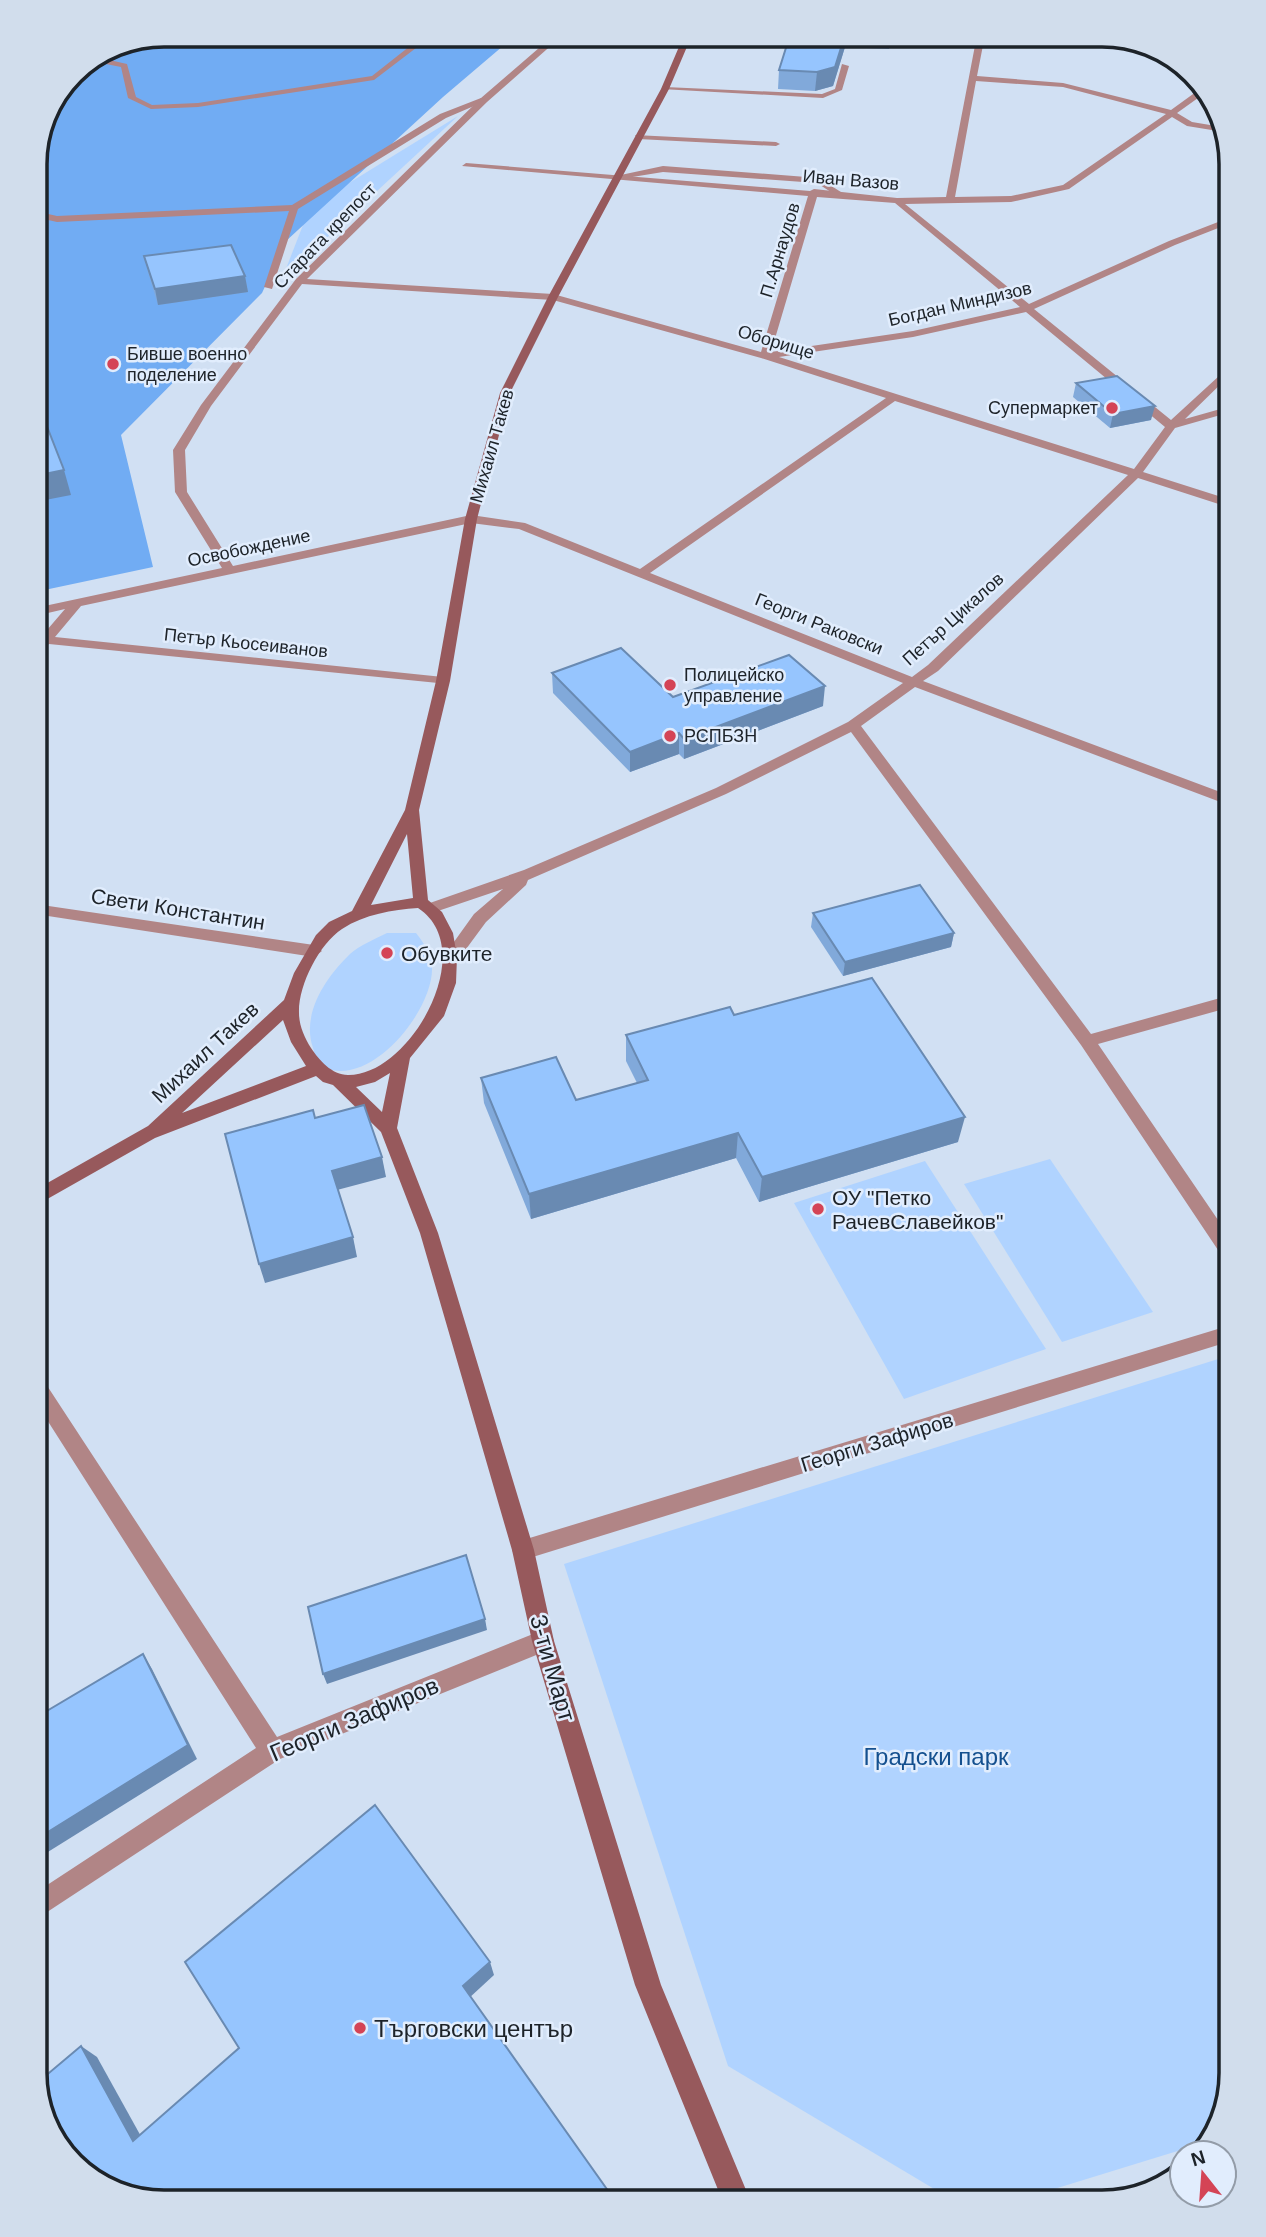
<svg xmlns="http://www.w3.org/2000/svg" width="1266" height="2237" font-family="Arial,sans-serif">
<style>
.green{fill:#b0d3ff}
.forest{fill:#71acf3}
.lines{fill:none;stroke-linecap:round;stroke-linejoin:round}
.lane{fill:#b18586;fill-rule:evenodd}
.street{fill:#b18586;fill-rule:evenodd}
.secondary{fill:#97595c;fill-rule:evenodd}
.wall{fill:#81a9da}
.shaded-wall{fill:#698ab2}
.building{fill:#96c5fe;stroke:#698ab2;stroke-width:2}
.poi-dot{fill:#d44456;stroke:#e1edfd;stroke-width:2.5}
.labels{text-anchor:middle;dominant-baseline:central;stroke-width:5;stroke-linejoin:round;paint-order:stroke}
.far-street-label{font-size:18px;fill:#1d2329;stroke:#e1edfd}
.far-poi-label{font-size:18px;fill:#1d2329;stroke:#e1edfd;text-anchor:start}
.street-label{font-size:21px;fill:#1d2329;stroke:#e1edfd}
.poi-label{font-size:21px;fill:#1d2329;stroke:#e1edfd;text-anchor:start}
.near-street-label{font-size:24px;fill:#1d2329;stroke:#e1edfd}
.near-park-label{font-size:24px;fill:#14508f;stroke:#e1edfd}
.near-poi-label{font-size:24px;fill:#1d2329;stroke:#e1edfd;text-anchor:start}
.rim{fill:none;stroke:#1d2329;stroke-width:3.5}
</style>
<rect width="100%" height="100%" fill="#d1e0f3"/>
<!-- green -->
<g class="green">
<path d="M 458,116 L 282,279 L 310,207 Z"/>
<path d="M 387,933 L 416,933 C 424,943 431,954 432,967 C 434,1008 375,1084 328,1069 C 319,1066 315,1056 313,1048 C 301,1014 326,977 350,954 C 360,945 375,939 387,933 Z"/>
<path d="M 1050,1159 L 1153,1312 L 1062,1342 L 964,1184 Z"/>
<path d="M 925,1161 L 1046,1349 L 904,1399 L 794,1203 Z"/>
<path d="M 1231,1355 L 1231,2073 L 1210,2141 L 1012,2202 L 956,2202 L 728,2066 L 564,1564 Z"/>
</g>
<!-- forest -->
<path class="forest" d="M 164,35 L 516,35 L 443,97 L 286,241 L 262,293 L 121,435 L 153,567 L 35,592 L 35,156 L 73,73 L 115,45 Z"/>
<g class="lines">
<!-- lane -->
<g class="lane">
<path d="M 424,35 L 433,35 L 374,80 L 198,107 L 151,109 L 128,98 L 121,67 L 91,61 L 96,57 L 127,64 L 136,97 L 152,105 L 198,103 L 372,76 Z"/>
<path d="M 1049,35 L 1057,35 L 1057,46 L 1032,48 L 976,42 L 980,40 L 1032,44 L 1050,42 Z"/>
<path d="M 842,64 L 849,66 L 842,90 L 823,98 L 661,89 L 665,87 L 822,94 L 835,89 Z"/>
<path d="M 481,98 L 488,100 L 446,118 L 298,209 L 272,289 L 264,287 L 289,211 L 57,222 L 35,217 L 35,211 L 57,216 L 292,205 L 440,114 Z"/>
<path d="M 635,135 L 776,142 L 780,144 L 776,146 L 638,139 Z"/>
<path d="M 663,166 L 819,178 L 844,194 L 837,196 L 817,183 L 663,172 L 620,179 L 616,176 Z"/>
</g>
<!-- street -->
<g class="street">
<path d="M 554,35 L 563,35 L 487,102 L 307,279 L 553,294 L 761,352 L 808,196 L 462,166 L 466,163 L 810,191 L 814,189 L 897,198 L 946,197 L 977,35 L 985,35 L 977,76 L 1063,83 L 1171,110 L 1200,89 L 1205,93 L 1177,113 L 1192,122 L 1222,127 L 1224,132 L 1187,126 L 1172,117 L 1069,189 L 1011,202 L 905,204 L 1029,304 L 1169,241 L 1231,217 L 1231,223 L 1175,245 L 1034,309 L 1171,420 L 1231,365 L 1231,374 L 1185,419 L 1231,406 L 1231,412 L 1175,428 L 1143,472 L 1231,500 L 1231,508 L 1138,478 L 938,671 L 923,681 L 1231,796 L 1231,806 L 915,687 L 861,726 L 1091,1034 L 1231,995 L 1231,1007 L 1098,1044 L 1231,1239 L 1231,1262 L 1224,1259 L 1081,1045 L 851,732 L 726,794 L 528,880 L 526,885 L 486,922 L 455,964 L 449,966 L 441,960 L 474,914 L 503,889 L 432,913 L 424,908 L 427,904 L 524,870 L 716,788 L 848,722 L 903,683 L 519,529 L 471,523 L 81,606 L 55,637 L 443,677 L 448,678 L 448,684 L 49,644 L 35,656 L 35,644 L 65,609 L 35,616 L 35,608 L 222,568 L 175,492 L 173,450 L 201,405 L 296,279 L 481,98 ZM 976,81 L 1063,87 L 1166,114 L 1063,185 L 1011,196 L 955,197 ZM 817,197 L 895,203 L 1020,307 L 913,331 L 771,352 ZM 302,284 L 553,300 L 761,358 L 886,398 L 640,569 L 525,523 L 471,515 L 233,566 L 187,492 L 185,450 L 211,406 ZM 1026,312 L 1165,427 L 1134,469 L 779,357 L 913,337 ZM 895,401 L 1128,475 L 928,665 L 912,677 L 650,573 Z"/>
<path d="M 35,904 L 314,945 L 322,951 L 314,957 L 35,914 Z"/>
<path d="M 1231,1325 L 1231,1341 L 523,1560 L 515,1557 L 512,1550 L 515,1543 L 523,1540 Z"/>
<path d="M 35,1375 L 42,1378 L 277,1737 L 543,1630 L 551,1633 L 554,1641 L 551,1649 L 280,1759 L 35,1920 L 35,1893 L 256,1748 L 35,1401 Z"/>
</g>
<!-- secondary -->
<path class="secondary" d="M 684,35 L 692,35 L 669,89 L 558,297 L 510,393 L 477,519 L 450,681 L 419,810 L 428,900 L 442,912 L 453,933 L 457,957 L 456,983 L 444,1016 L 410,1058 L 397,1128 L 438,1233 L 534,1550 L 554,1641 L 661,1985 L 751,2202 L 723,2202 L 635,1985 L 532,1641 L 512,1550 L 420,1233 L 381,1132 L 333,1085 L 323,1082 L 316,1076 L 155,1138 L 35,1206 L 35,1190 L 148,1126 L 284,1000 L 294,973 L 316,935 L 329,922 L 352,911 L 405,810 L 436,681 L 465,519 L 500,393 L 548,297 L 661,89 ZM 407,834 L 413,898 L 371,905 ZM 418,908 C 481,949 410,1076 348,1075 C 332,1075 319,1060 311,1048 C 304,1037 299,1025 299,1013 C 298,986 319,944 342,929 C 365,914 392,910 418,908 ZM 283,1020 L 291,1042 L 306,1066 L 182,1113 ZM 390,1073 L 382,1112 L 356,1087 L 375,1082 Z"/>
</g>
<!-- wall -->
<g class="wall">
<path d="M 790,35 L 926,35 L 926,38 L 892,36 L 889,49 L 845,47 L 833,86 L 815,91 L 778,89 L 779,70 Z"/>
<path d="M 144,256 L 245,276 L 248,292 L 158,305 L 148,272 Z"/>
<path d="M 1076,383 L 1151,420 L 1110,428 L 1073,397 Z"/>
<path d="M 552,673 L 673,697 L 823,706 L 684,759 L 679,754 L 630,772 L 553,693 Z"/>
<path d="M 813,913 L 954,933 L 951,947 L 843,976 L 811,927 Z"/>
<path d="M 734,1015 L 958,1142 L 759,1202 L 736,1158 L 531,1219 L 484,1103 L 481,1078 L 576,1100 L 637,1083 L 626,1061 L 626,1035 Z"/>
</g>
<!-- shaded-wall -->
<g class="shaded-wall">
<path d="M 845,35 L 846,35 L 845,47 L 833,86 L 815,91 L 817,72 Z"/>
<path d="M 245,276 L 248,292 L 158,305 L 155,289 Z"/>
<path d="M 1155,406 L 1151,420 L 1110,428 L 1113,414 Z"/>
<path d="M 64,470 L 71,495 L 35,502 L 35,476 Z"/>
<path d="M 825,686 L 823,706 L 684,759 L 684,739 Z"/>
<path d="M 679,733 L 679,754 L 630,772 L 630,752 Z"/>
<path d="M 954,933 L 951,947 L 843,976 L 845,962 Z"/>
<path d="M 965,1117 L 958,1142 L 759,1202 L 762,1177 Z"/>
<path d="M 738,1133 L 736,1158 L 531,1219 L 529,1194 Z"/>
<path d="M 382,1157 L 386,1177 L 337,1190 L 332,1171 Z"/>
<path d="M 353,1237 L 357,1257 L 265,1283 L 259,1264 Z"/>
<path d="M 485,1619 L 487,1630 L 327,1684 L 323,1674 Z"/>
<path d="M 143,1654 L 152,1669 L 197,1759 L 35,1860 L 35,1840 Z"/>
<path d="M 490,1962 L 494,1975 L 468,1999 L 463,1986 Z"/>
<path d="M 81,2046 L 97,2057 L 148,2149 L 133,2141 Z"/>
</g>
<!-- building -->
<g class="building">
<path d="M 790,35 L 845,35 L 835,67 L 817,72 L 779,70 Z"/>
<path d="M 231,245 L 245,276 L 155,289 L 144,256 Z"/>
<path d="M 1117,376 L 1155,406 L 1113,414 L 1076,383 Z"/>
<path d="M 35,401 L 37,401 L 64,470 L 35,476 Z"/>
<path d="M 621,648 L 673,697 L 789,655 L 825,686 L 684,739 L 679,733 L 630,752 L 552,673 Z"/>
<path d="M 920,885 L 954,933 L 845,962 L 813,913 Z"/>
<path d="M 872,978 L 965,1117 L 762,1177 L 738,1133 L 529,1194 L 481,1078 L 556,1057 L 576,1100 L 648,1080 L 626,1035 L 730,1007 L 734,1015 Z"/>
<path d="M 364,1105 L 382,1157 L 332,1171 L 353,1237 L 259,1264 L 225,1134 L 313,1110 L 315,1118 Z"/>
<path d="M 466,1555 L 485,1619 L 323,1674 L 308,1607 Z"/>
<path d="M 143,1654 L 188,1745 L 35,1840 L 35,1718 Z"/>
<path d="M 375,1805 L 490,1962 L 463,1986 L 616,2202 L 156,2202 L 92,2180 L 48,2129 L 37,2083 L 81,2046 L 133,2141 L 239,2048 L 185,1962 Z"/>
</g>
<!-- markers -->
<g class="poi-dot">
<circle cx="113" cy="364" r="7"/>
<circle cx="1112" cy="408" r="7"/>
<circle cx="670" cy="685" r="7"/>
<circle cx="670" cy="736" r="7"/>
<circle cx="387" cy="953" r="7"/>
<circle cx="818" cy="1209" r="7"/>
<circle cx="360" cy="2028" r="7"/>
</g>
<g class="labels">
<!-- far-street labels -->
<g class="far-street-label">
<text transform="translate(851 180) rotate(5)">Иван Вазов</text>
<text transform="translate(325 236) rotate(-46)">Старата крепост</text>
<text transform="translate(780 250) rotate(-73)">П.Арнаудов</text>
<text transform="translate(960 304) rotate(-13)">Богдан Миндизов</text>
<text transform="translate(776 342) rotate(17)">Оборище</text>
<text transform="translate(492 446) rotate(-74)">Михаил Такев</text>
<text transform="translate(249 548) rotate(-12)">Освобождение</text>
<text transform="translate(953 619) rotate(-42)">Петър Цикалов</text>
<text transform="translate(819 624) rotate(22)">Георги Раковски</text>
<text transform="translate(246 643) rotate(6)">Петър Кьосеиванов</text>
</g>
<!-- far-poi labels -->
<g class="far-poi-label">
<text x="127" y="354">Бивше военно<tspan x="127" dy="21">поделение</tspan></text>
<text x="1098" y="408" text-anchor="end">Супермаркет</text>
<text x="684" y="675">Полицейско<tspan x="684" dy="21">управление</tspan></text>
<text x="684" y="736">РСПБЗН</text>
</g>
<!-- street labels -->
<g class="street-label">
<text transform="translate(178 909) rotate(9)">Свети Константин</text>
<text transform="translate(205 1052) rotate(-43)">Михаил Такев</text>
<text transform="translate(877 1442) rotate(-17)">Георги Зафиров</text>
</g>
<!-- poi labels -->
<g class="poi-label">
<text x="401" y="953">Обувките</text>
<text x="832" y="1197">ОУ "Петко<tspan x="832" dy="24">РачевСлавейков"</tspan></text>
</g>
<!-- near-street labels -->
<g class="near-street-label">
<text transform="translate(553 1668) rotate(74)">3-ти Март</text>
<text transform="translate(354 1719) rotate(-23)">Георги Зафиров</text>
</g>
<!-- near-park labels -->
<g class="near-park-label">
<text x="936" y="1756">Градски парк</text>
</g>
<!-- near-poi labels -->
<g class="near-poi-label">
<text x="374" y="2028">Търговски център</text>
</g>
</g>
<!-- crop -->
<path d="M0 0H1266V2237H0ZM164 47H1102A117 117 0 0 1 1219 164V2073A117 117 0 0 1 1102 2190H164A117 117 0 0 1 47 2073V164A117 117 0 0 1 164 47Z" fill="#d1ddec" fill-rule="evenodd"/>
<path class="rim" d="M164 47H1102A117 117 0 0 1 1219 164V2073A117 117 0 0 1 1102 2190H164A117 117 0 0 1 47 2073V164A117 117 0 0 1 164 47Z"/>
<!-- north arrow -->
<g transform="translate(1203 2174) rotate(343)"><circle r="33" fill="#e1edfd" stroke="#939ca8" stroke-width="2"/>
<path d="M0-5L12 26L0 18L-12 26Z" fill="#d44456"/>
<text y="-10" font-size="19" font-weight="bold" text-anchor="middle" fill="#1d2329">N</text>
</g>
</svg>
